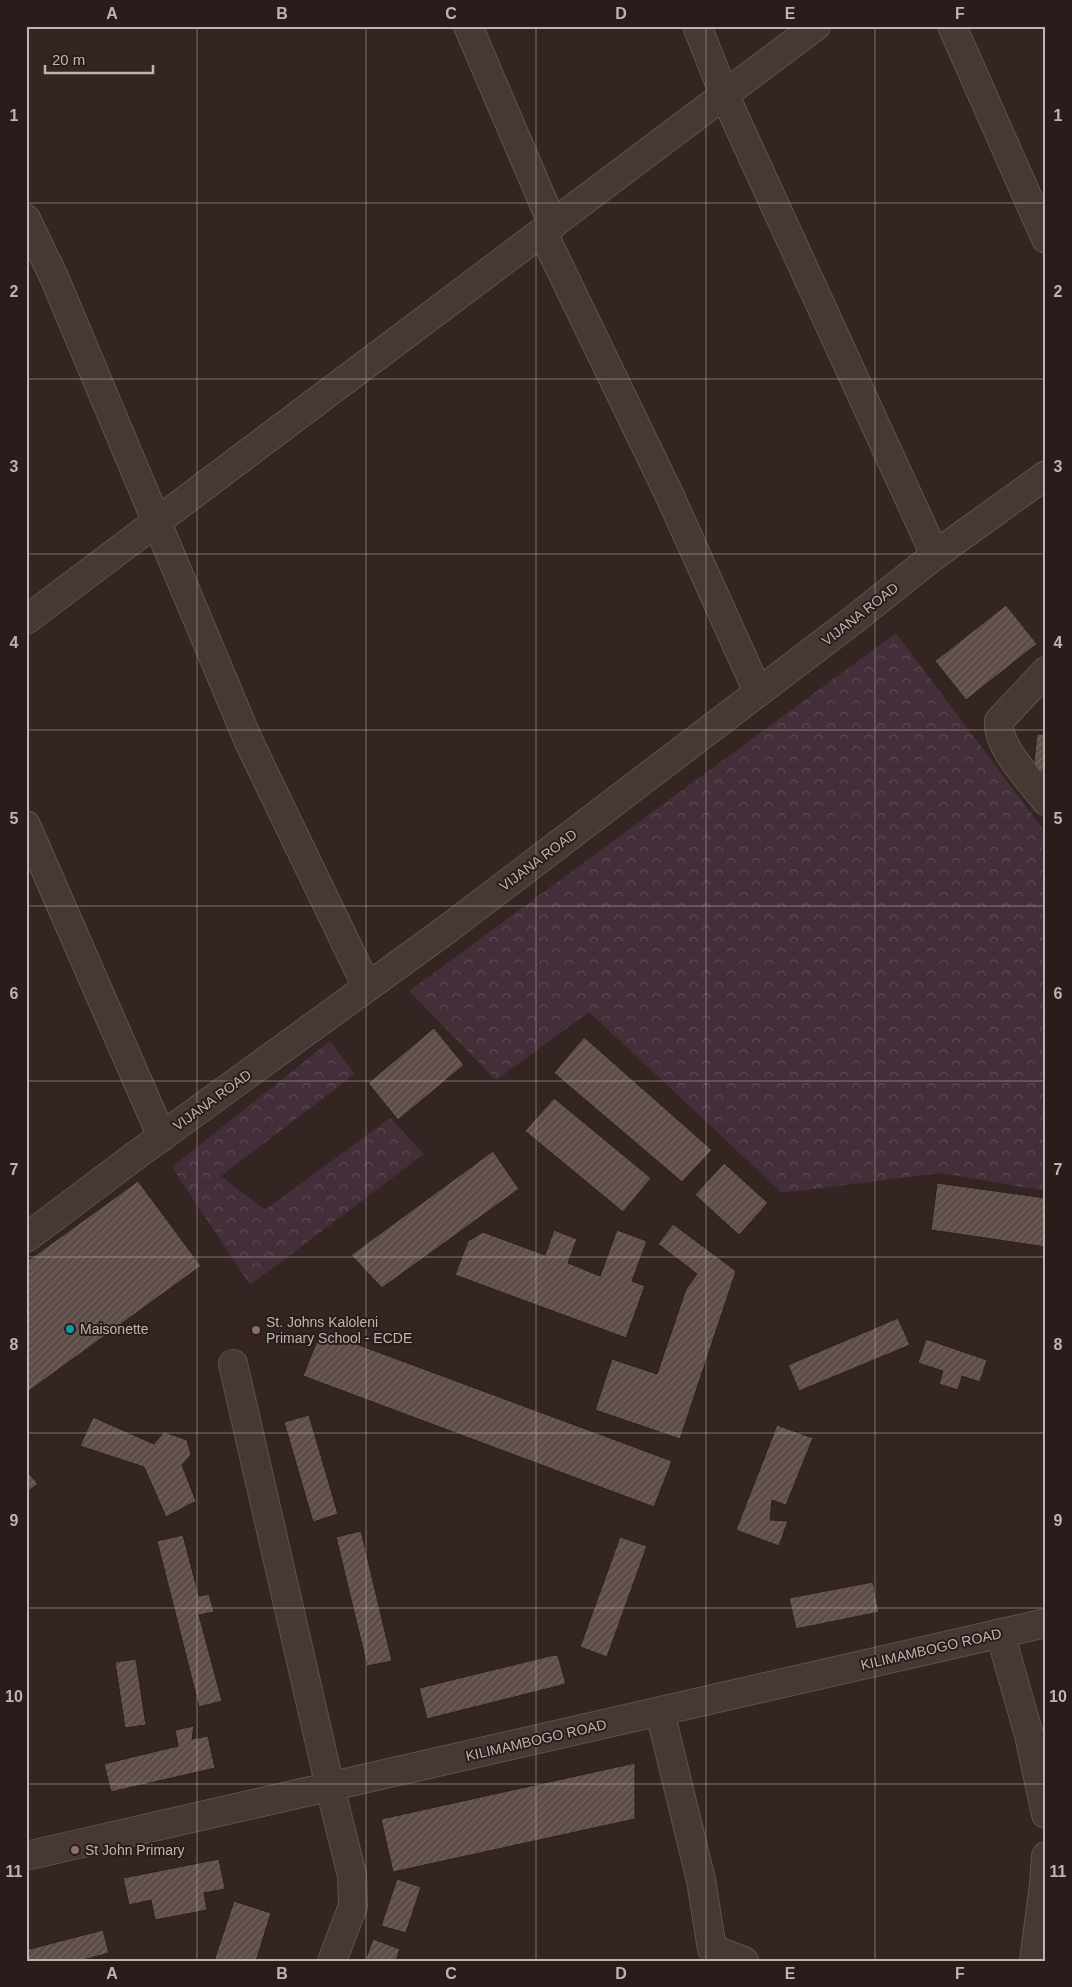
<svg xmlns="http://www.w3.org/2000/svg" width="1072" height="1987" font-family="Helvetica,sans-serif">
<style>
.forest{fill:url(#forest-crowns)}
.building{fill:url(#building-hatch);stroke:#2b1f1d}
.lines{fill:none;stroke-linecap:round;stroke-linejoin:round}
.minor-casing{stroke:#5f534f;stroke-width:30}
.minor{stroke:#453835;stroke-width:28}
.grid{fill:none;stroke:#c1b3af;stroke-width:1;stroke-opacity:0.55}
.culture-dot{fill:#0f9aa8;stroke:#291d1b;stroke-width:2}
.education-dot{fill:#8d6e63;stroke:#291d1b;stroke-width:2}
.labels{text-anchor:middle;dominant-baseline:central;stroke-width:4;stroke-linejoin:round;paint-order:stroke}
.street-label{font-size:14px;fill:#c1b3af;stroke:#291d1b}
.poi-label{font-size:14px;fill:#c1b3af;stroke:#291d1b;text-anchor:start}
.neatline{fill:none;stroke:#c1b3af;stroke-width:2}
.grid-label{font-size:16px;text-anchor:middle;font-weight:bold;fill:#c1b3af}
</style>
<defs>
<pattern id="forest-crowns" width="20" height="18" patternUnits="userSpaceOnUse" patternTransform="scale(1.25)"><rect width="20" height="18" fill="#422f39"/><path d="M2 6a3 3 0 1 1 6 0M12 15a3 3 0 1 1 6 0" fill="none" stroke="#5c4b53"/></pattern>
<pattern id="building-hatch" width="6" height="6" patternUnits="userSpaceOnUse" patternTransform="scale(1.25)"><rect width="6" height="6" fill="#5d4c48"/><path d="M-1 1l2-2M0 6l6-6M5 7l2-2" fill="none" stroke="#726360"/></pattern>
</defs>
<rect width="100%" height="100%" fill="#342522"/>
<!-- forest -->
<g class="forest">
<path d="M 896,633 L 1046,833 L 1046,1191 L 940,1173 L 782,1193 L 589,1012 L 496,1080 L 409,991 Z"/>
<path d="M 330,1041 L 355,1074 L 221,1176 L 265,1210 L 390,1118 L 424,1154 L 250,1285 L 172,1167 Z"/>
</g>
<!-- building -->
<g class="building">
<path d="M 1006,605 L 1037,644 L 966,700 L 935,661 Z"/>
<path d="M 1037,734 L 1046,734 L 1046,772 L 1033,770 Z"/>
<path d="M 434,1028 L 464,1065 L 398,1120 L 368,1083 Z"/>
<path d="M 584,1037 L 712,1150 L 682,1182 L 554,1073 Z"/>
<path d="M 554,1098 L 651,1178 L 623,1212 L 525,1131 Z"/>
<path d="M 493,1151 L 519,1189 L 382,1288 L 351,1255 Z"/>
<path d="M 724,1163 L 768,1203 L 739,1235 L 695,1195 Z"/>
<path d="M 138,1181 L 201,1266 L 26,1393 L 26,1262 Z"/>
<path d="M 937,1183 L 1046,1198 L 1046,1247 L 931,1230 Z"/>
<path d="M 673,1224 L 736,1271 L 680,1439 L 595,1410 L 612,1359 L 657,1374 L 686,1289 L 697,1274 L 658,1244 Z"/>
<path d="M 554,1230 L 577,1239 L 568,1263 L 600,1276 L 617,1230 L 647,1241 L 632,1281 L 645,1286 L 626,1338 L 455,1275 L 468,1241 L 483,1232 L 545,1255 Z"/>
<path d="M 898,1318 L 910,1345 L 799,1391 L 788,1365 Z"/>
<path d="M 321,1331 L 672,1461 L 654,1507 L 303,1376 Z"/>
<path d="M 926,1339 L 987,1360 L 980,1382 L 962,1376 L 958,1390 L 939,1384 L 943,1371 L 918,1363 Z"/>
<path d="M 309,1415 L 338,1514 L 313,1522 L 284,1422 Z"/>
<path d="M 93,1417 L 154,1444 L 164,1432 L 187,1440 L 191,1455 L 182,1465 L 196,1501 L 166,1517 L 144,1467 L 80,1446 Z"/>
<path d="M 777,1425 L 813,1438 L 786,1505 L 772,1500 L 770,1520 L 788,1521 L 779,1546 L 736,1530 Z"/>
<path d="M 26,1470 L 38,1484 L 26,1493 Z"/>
<path d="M 361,1531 L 392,1661 L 367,1666 L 336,1537 Z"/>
<path d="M 183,1535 L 199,1596 L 209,1594 L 214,1612 L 199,1615 L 222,1701 L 199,1707 L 157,1541 Z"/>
<path d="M 620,1537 L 647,1546 L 607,1657 L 580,1647 Z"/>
<path d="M 873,1582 L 879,1612 L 796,1629 L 789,1598 Z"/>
<path d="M 554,1655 L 558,1656 L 566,1684 L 427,1719 L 419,1688 Z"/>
<path d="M 136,1659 L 146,1725 L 125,1728 L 115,1662 Z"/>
<path d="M 194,1726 L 192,1739 L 208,1736 L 215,1768 L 111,1792 L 104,1764 L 178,1746 L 175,1730 Z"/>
<path d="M 635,1763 L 635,1819 L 393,1872 L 381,1819 Z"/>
<path d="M 219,1859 L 225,1889 L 204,1893 L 207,1910 L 155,1920 L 151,1900 L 129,1905 L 123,1878 Z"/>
<path d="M 397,1879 L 421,1887 L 406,1933 L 381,1926 Z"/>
<path d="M 234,1901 L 271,1913 L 256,1961 L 214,1961 Z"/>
<path d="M 103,1930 L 109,1953 L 79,1961 L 26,1961 L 26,1950 Z"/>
<path d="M 373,1939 L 400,1949 L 396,1961 L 365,1961 Z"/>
</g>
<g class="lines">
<!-- minor casing -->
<g class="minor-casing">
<g id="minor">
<path d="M 468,26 L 553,225"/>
<path d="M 697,26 L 724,94 L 935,555"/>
<path d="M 952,26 L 1046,239"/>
<path d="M 26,219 L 54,277 L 249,742 L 367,987"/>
<path d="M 543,233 L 668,492 L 758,692"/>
<path d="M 26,620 L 816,26"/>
<path d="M 1046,671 L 999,721 C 996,746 1031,781 1046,801"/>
<path d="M 26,825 L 162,1137"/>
<path d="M 26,1238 L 135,1156 L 446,930 L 852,621 L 935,555 L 1046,475"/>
<path d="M 233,1364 L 330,1787 L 352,1875 L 353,1906 L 332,1961"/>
<path d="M 1000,1633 L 1029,1735 L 1046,1814"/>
<path d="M 660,1712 L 701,1880 L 712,1949 L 744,1961"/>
<path d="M 26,1856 L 1046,1623"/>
<path d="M 1034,1961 L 1044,1885 L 1046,1856"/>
</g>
</g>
<!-- minor -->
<use href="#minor" class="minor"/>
</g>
<!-- grid -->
<path class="grid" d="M 197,26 L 197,1961M 366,26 L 366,1961M 536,26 L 536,1961M 706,26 L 706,1961M 875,26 L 875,1961M 26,203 L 1046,203M 26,379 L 1046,379M 26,554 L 1046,554M 26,730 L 1046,730M 26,906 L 1046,906M 26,1081 L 1046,1081M 26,1257 L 1046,1257M 26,1433 L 1046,1433M 26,1608 L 1046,1608M 26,1784 L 1046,1784"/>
<!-- markers -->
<circle class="culture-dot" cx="70" cy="1329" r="5"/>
<g class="education-dot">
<circle cx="256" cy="1330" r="5"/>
<circle cx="75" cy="1850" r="5"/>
</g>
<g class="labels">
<!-- street labels -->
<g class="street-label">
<text transform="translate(860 614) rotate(-38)">VIJANA ROAD</text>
<text transform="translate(538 860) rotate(-37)">VIJANA ROAD</text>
<text transform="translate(212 1100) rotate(-36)">VIJANA ROAD</text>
<text transform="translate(931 1649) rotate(-13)">KILIMAMBOGO ROAD</text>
<text transform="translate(536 1740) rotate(-13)">KILIMAMBOGO ROAD</text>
</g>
<!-- poi labels -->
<g class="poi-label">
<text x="266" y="1322">St. Johns Kaloleni<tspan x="266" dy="16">Primary School - ECDE</tspan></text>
<text x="80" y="1329">Maisonette</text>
<text x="85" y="1850">St John Primary</text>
</g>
</g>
<!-- border -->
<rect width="1072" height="1987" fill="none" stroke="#291d1b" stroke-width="55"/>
<!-- scale -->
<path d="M45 65v8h108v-8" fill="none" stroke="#c1b3af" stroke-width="2.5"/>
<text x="52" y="65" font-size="15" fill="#c1b3af" stroke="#291d1b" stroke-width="4" paint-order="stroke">20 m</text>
<rect x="28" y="28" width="1016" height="1932" class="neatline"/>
<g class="grid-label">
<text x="112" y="19">A</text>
<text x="282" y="19">B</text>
<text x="451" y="19">C</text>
<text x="621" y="19">D</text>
<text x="790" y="19">E</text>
<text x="960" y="19">F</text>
<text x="14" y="121">1</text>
<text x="1058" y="121">1</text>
<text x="14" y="297">2</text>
<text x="1058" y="297">2</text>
<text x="14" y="472">3</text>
<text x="1058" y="472">3</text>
<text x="14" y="648">4</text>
<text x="1058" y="648">4</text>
<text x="14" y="824">5</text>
<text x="1058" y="824">5</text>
<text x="14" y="999">6</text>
<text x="1058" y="999">6</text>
<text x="14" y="1175">7</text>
<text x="1058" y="1175">7</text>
<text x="14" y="1350">8</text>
<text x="1058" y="1350">8</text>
<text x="14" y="1526">9</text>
<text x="1058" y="1526">9</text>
<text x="14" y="1702">10</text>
<text x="1058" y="1702">10</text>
<text x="14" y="1877">11</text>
<text x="1058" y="1877">11</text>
<text x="112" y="1979">A</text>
<text x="282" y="1979">B</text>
<text x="451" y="1979">C</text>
<text x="621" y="1979">D</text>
<text x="790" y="1979">E</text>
<text x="960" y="1979">F</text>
</g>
</svg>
